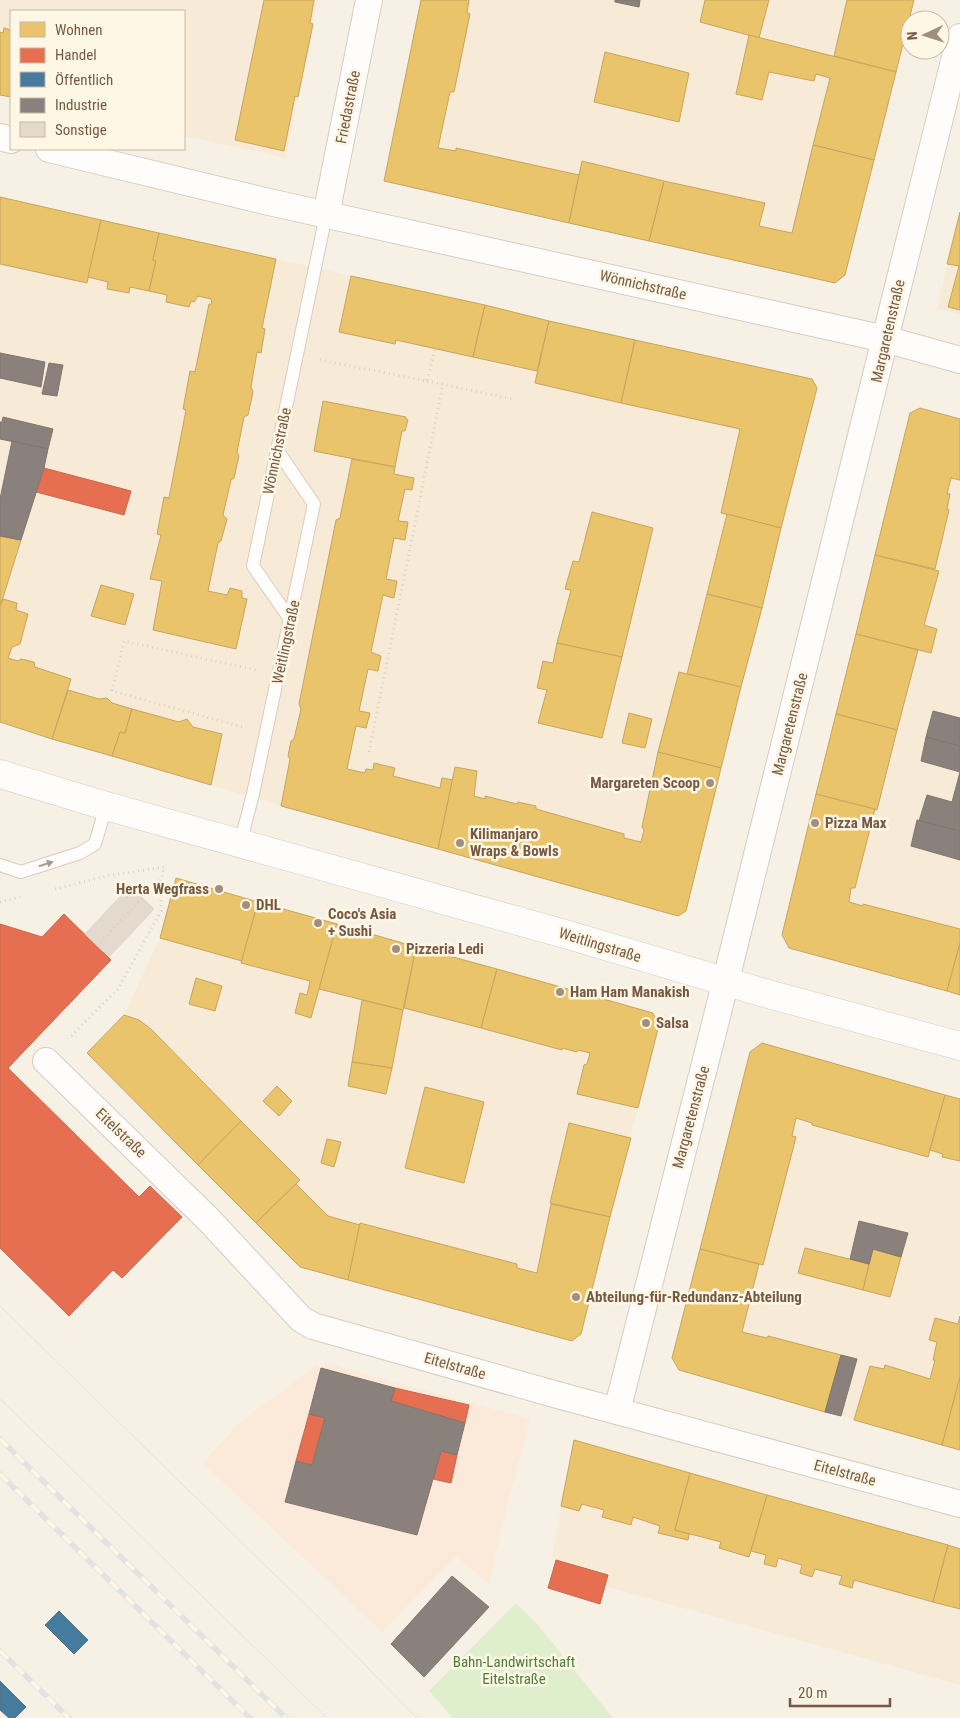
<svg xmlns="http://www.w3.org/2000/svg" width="960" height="1718" font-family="'Roboto Condensed',sans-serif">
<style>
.residential{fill:#f7ebd7}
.commercial{fill:#fbe9da}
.green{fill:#dfefce}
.homes{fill:#e9c46a;stroke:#c6a45f}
.shops{fill:#e76f51;stroke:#c5684d}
.public{fill:#457b9d;stroke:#547182}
.industry{fill:#8a817c;stroke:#84756b}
.building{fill:#e3d9cd;stroke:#e0d4c7}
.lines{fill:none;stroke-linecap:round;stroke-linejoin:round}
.service-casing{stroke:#d6ccc0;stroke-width:14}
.minor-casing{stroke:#d6ccc0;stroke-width:28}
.tertiary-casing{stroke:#d6ccc0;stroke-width:29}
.path{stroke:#d8d0c7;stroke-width:3;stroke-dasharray:1 4;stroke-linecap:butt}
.service{stroke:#fefdfb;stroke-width:12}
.minor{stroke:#fefdfb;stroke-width:26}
.tertiary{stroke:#fefdfb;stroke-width:28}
.tram{stroke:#e4e1e3;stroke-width:1}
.rail-casing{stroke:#e4e1e3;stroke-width:5.5}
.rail{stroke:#fff7e6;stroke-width:4;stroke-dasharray:11;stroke-linecap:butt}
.oneway{fill:#ac9b8d}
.poi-dot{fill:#a38e7c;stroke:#fff7e6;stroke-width:2}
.labels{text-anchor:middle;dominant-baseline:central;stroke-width:5;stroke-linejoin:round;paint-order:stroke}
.street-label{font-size:15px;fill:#765944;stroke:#fff7e6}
.poi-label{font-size:15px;font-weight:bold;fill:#765944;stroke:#fff7e6;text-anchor:start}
.park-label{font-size:15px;fill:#4b7e3b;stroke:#fff7e6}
</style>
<rect width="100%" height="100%" fill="#f7f1e5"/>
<!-- residential -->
<g class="residential">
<path d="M 0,0 L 318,0 L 286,158 L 184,136 L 184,11 L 11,11 L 11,97 L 0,95 Z"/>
<path d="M 421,0 L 914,0 L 845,275 L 835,283 L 384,181 Z"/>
<path d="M 0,197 L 812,379 L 817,388 L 762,608 L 678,916 L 281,806 L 0,722 Z"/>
<path d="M 960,212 L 960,315 L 937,308 Z"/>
<path d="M 920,408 L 960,419 L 960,995 L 789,948 L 782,935 L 910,413 Z"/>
<path d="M 176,878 L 653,1013 L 659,1025 L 581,1334 L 572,1341 L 300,1267 L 87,1053 L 124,1015 L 160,938 Z"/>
<path d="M 762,1043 L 960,1099 L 960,1450 L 679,1370 L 672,1358 L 750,1052 Z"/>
<path d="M 574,1440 L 960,1549 L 960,1685 L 604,1586 L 607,1575 L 556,1560 L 552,1556 Z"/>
</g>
<!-- commercial -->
<path class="commercial" d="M 326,1363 L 530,1419 L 503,1522 L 489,1584 L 456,1556 L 382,1632 L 203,1463 L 240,1422 L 317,1365 L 321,1368 Z"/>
<!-- green -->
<path class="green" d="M 516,1603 L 538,1625 L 613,1718 L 453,1718 L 429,1691 Z"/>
<!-- homes -->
<g class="homes">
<path d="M 264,0 L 314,0 L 310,23 L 313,24 L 298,97 L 295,96 L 284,151 L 235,140 Z"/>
<path d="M 421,0 L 469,0 L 467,13 L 470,14 L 454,92 L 450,92 L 438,148 L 456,151 L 456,148 L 579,175 L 569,223 L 384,181 Z"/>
<path d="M 705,0 L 769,0 L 759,38 L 700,22 Z"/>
<path d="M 847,0 L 914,0 L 896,72 L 834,56 Z"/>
<path d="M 4,28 L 11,30 L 11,97 L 0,95 L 0,32 L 3,33 Z"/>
<path d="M 749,35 L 896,72 L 874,160 L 813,145 L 830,78 L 816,74 L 814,81 L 769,72 L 762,100 L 736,94 Z"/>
<path d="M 605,52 L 689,73 L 679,122 L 594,102 Z"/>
<path d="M 813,145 L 874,160 L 845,275 L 835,283 L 649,241 L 664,181 L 765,203 L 759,226 L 792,233 Z"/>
<path d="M 582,161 L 664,181 L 649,241 L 569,223 Z"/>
<path d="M 0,197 L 101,220 L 87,283 L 0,264 Z"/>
<path d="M 960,212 L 960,266 L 947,264 Z"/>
<path d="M 101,220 L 159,233 L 153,260 L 156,261 L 149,291 L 130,287 L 129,293 L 107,289 L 108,282 L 88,277 Z"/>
<path d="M 159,233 L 276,259 L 262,328 L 265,329 L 261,353 L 257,352 L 251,387 L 253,392 L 248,415 L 244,417 L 237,452 L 239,456 L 234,478 L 231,480 L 223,515 L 227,519 L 221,541 L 218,543 L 208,591 L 227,595 L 230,588 L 242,591 L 242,598 L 247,599 L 236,649 L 153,630 L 162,581 L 150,579 L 161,535 L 157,534 L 164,497 L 169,498 L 186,410 L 183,409 L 190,371 L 195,372 L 209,304 L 212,304 L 211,299 L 198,296 L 194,302 L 191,301 L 189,307 L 166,302 L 167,295 L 149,291 L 156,261 L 153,260 Z"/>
<path d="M 959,266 L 960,266 L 960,310 L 948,307 Z"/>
<path d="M 351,276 L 485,305 L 473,357 L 396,340 L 395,344 L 339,332 Z"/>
<path d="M 485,305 L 549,321 L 537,371 L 473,357 Z"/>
<path d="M 549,321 L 635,340 L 621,403 L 535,383 Z"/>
<path d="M 635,340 L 812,379 L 817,388 L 781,528 L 721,513 L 740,429 L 621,403 Z"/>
<path d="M 323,401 L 406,417 L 406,419 L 408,420 L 405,431 L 402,431 L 395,467 L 314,451 Z"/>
<path d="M 920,408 L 960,419 L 960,480 L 951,478 L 947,494 L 950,494 L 947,509 L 949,510 L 935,569 L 875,555 L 910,413 Z"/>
<path d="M 352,459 L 395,467 L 394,474 L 414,478 L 412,490 L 405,489 L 398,521 L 408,522 L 405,540 L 394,538 L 386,579 L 397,581 L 394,598 L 383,595 L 371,652 L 381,656 L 378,671 L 368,669 L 359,711 L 370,713 L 366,728 L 356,726 L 347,769 L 365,773 L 366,769 L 373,770 L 374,763 L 395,768 L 393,776 L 440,788 L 442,778 L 453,780 L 438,849 L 281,806 L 290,759 L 288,756 L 291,741 L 294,739 L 301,709 L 299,704 L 336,520 L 340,518 Z"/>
<path d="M 592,512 L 653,528 L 622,657 L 557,643 L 571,590 L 565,589 L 573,561 L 579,562 Z"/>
<path d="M 727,514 L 781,528 L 762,608 L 707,594 Z"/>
<path d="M 0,536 L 21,540 L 0,607 Z"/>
<path d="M 875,555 L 939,571 L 924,625 L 937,629 L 931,653 L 856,634 Z"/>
<path d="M 101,585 L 134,594 L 125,625 L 91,616 Z"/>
<path d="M 707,594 L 762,608 L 741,687 L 687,674 Z"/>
<path d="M 3,599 L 17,603 L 16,610 L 28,614 L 20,644 L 12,647 L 8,658 L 18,661 L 21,659 L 34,662 L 35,667 L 71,679 L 52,739 L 0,722 L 0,607 Z"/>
<path d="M 856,634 L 918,650 L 897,730 L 836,714 Z"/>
<path d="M 557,643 L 622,657 L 602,738 L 538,723 L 547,690 L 537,688 L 543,661 L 553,663 Z"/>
<path d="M 679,672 L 741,687 L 721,768 L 658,752 Z"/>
<path d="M 68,690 L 99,699 L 107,698 L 112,703 L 132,709 L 125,733 L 120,732 L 112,756 L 52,739 Z"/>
<path d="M 132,709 L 179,722 L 187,719 L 193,727 L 222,734 L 211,785 L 112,756 L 120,732 L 125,733 Z"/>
<path d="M 629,713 L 652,719 L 645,748 L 622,743 Z"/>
<path d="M 836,714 L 897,730 L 877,810 L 816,794 Z"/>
<path d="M 658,752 L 721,768 L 686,911 L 678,916 L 438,849 L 455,767 L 477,771 L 474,796 L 485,799 L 485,796 L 517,804 L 518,802 L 536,806 L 536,809 L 624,834 L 624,838 L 641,842 L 644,830 L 642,827 Z"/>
<path d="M 816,794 L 875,809 L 855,888 L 851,888 L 849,902 L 863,906 L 863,904 L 960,929 L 960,943 L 947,991 L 789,948 L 782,935 Z"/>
<path d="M 176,878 L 258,902 L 242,961 L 160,938 Z"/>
<path d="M 258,902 L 337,924 L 311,1018 L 295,1013 L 300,993 L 307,995 L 310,981 L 241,963 Z"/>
<path d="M 337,924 L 416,947 L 403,1010 L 319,989 Z"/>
<path d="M 960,943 L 960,995 L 947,991 Z"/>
<path d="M 416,947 L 497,969 L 481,1028 L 404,1008 Z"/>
<path d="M 497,969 L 653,1013 L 659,1025 L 638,1108 L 577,1094 L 584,1065 L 587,1064 L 590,1053 L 578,1050 L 577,1052 L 562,1048 L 562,1050 L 481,1028 Z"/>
<path d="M 196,978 L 222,986 L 215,1011 L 189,1004 Z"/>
<path d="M 362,1000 L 403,1010 L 392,1068 L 352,1062 Z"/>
<path d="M 124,1015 L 139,1020 L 151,1029 L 241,1121 L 198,1165 L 87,1053 Z"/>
<path d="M 762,1043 L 945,1095 L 928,1157 L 812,1125 L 812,1123 L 796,1118 L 792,1136 L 796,1137 L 763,1265 L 700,1249 L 750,1052 Z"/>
<path d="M 352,1062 L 392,1068 L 386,1094 L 348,1086 Z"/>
<path d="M 277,1086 L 292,1101 L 279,1116 L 263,1101 Z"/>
<path d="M 425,1087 L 484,1102 L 464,1183 L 405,1168 Z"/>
<path d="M 945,1095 L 960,1099 L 960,1161 L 942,1157 L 943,1154 L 930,1150 Z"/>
<path d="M 241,1121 L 300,1180 L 256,1223 L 198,1165 Z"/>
<path d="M 569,1123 L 631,1138 L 610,1217 L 550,1203 Z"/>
<path d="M 327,1139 L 341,1142 L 334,1167 L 321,1163 Z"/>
<path d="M 296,1184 L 328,1216 L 360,1225 L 348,1280 L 300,1267 L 256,1223 Z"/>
<path d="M 551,1204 L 610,1217 L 581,1334 L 572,1341 L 348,1280 L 360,1223 L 517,1264 L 517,1268 L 537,1273 Z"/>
<path d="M 805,1248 L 869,1264 L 863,1290 L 798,1273 Z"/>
<path d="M 700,1249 L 759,1264 L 742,1332 L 767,1338 L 768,1336 L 841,1355 L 825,1412 L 679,1370 L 672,1358 Z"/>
<path d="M 873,1249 L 901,1257 L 890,1297 L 863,1290 Z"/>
<path d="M 960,1316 L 960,1377 L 942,1445 L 854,1420 L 870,1366 L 884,1369 L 885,1365 L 930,1379 L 935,1360 L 933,1360 L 937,1342 L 929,1340 L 935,1318 L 958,1324 Z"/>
<path d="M 960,1377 L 960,1450 L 942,1445 Z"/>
<path d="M 574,1440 L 690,1473 L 675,1530 L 689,1534 L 688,1540 L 658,1533 L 660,1526 L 633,1517 L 631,1525 L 602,1517 L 604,1510 L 582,1504 L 579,1511 L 561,1506 Z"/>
<path d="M 690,1473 L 767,1495 L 749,1557 L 719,1548 L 721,1542 L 675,1530 Z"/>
<path d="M 767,1495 L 948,1545 L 933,1602 L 854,1580 L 852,1588 L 839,1584 L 842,1576 L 815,1569 L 812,1577 L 800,1573 L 802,1565 L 778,1558 L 776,1567 L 764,1564 L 766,1555 L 751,1551 Z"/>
<path d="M 948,1545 L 960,1549 L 960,1609 L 933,1602 Z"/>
</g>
<!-- shops -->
<g class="shops">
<path d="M 44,468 L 131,491 L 124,515 L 36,492 Z"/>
<path d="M 64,914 L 111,960 L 8,1068 L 139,1197 L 150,1186 L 182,1217 L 122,1278 L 113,1270 L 69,1316 L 0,1248 L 0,924 L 42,937 Z"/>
<path d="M 395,1388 L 469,1405 L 465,1423 L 391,1401 Z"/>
<path d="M 309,1414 L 325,1418 L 312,1465 L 296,1461 Z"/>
<path d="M 441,1451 L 457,1455 L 451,1483 L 433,1479 Z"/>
<path d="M 556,1560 L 608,1575 L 600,1604 L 548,1588 Z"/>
</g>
<!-- public -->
<g class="public">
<path d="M 59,1611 L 88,1640 L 74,1654 L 45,1625 Z"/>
<path d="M 0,1681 L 26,1707 L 15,1718 L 9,1718 L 0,1710 Z"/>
</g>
<!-- industry -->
<g class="industry">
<path d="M 615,0 L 640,0 L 639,7 L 615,2 Z"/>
<path d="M 0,353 L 45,362 L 41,387 L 0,378 Z"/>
<path d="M 49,363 L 63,365 L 57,396 L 42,394 Z"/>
<path d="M 3,417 L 53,429 L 48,449 L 0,439 L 0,422 L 2,422 Z"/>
<path d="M 12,441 L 48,449 L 44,468 L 21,540 L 0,536 L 0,499 Z"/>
<path d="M 933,711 L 960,718 L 960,746 L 926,737 Z"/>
<path d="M 926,737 L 960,746 L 960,772 L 921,761 Z"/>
<path d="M 960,772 L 960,831 L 919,821 L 927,795 L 952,802 Z"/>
<path d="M 917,820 L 960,831 L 960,860 L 911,846 Z"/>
<path d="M 859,1221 L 908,1233 L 901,1257 L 873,1249 L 869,1264 L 850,1259 Z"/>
<path d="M 841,1355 L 857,1359 L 841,1416 L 825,1412 Z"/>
<path d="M 321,1368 L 395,1388 L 391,1401 L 465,1423 L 457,1455 L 441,1451 L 417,1535 L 285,1502 L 296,1461 L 312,1465 L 325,1418 L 309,1414 Z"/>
<path d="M 452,1576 L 489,1607 L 424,1677 L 391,1644 Z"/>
</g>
<!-- building -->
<path class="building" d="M 130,886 L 154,909 L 109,957 L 85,934 Z"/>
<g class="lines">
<!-- service casing -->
<g class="service-casing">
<g id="service">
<path d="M 290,619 L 253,566 L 326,215"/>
<path d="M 240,844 L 253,794 L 314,504 L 277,450"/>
<path d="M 0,865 L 21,872 L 80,853 L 95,844 L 106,806"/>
</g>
</g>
<!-- minor casing -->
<g class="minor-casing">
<g id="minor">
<path d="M 0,137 L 11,140"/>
<path d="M 49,149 L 269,202 L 885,339 L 960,360"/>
<path d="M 326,215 L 369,0"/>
<path d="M 46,1061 L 209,1220 L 301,1319 L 313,1326 L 554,1394 L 960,1504"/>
<path d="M 617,1411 L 715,1024 L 960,37"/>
</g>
</g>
<!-- tertiary casing -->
<g class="tertiary-casing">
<path id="tertiary" d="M 0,774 L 106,806 L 565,934 L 768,994 L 960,1046"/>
</g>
<!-- path -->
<g class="path">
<path d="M 320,360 L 427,381 L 435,349"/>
<path d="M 427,381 L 512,399"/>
<path d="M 242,727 L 112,691 L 124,641 L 256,670"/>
<path d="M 369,752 L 443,384"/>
<path d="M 55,889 L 107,876 L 164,867 L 161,880 L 161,911 L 118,989 L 68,1039"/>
<path d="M 0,902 L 20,897"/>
<path d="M 97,946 L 160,880"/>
</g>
<!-- service -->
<use href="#service" class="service"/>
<!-- minor -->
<use href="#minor" class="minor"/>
<!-- tertiary -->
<use href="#tertiary" class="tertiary"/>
<!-- tram -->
<g class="tram">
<path d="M 0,1306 L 319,1618 L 417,1718"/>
<path d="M 0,1399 L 327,1718"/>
</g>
<!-- rail casing -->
<g class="rail-casing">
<g id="rail">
<path d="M 0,1439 L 286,1718"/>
<path d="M 0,1474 L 250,1718"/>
<path d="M 0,1651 L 69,1718"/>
</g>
</g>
<!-- rail -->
<use href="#rail" class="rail"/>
</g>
<!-- one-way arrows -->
<defs><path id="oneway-solid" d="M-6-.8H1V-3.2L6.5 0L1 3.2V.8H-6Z" transform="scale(1.25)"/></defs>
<use class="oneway" href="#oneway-solid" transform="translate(46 864) rotate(-18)"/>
<!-- markers -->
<g class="poi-dot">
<circle cx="710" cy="783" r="5"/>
<circle cx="815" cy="823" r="5"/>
<circle cx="460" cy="843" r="5"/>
<circle cx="219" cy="889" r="5"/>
<circle cx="246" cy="905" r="5"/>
<circle cx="318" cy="923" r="5"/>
<circle cx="396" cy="949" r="5"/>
<circle cx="560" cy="992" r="5"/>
<circle cx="646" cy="1023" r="5"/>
<circle cx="576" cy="1297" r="5"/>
</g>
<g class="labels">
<!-- street labels -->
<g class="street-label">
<text transform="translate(348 107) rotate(-79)">Friedastraße</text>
<text transform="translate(643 285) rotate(13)">Wönnichstraße</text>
<text transform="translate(888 331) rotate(-77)">Margaretenstraße</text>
<text transform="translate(277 451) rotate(-78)">Wönnichstraße</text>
<text transform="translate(286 642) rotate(-78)">Weitlingstraße</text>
<text transform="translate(790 724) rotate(-76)">Margaretenstraße</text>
<text transform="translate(600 945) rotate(17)">Weitlingstraße</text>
<text transform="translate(691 1117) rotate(-75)">Margaretenstraße</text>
<text transform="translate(121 1133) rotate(44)">Eitelstraße</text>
<text transform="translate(455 1366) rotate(16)">Eitelstraße</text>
<text transform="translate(845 1473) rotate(15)">Eitelstraße</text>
</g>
<!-- poi labels -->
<g class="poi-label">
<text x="700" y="783" text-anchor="end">Margareten Scoop</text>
<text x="825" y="823">Pizza Max</text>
<text x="470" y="834">Kilimanjaro<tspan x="470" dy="17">Wraps &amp; Bowls</tspan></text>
<text x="209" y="889" text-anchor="end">Herta Wegfrass</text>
<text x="256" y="905">DHL</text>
<text x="328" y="914">Coco's Asia<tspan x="328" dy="17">+ Sushi</tspan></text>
<text x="406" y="949">Pizzeria Ledi</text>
<text x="570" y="992">Ham Ham Manakish</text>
<text x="656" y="1023">Salsa</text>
<text x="586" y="1297">Abteilung-für-Redundanz-Abteilung</text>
</g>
<!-- park labels -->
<g class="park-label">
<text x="514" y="1662">Bahn-Landwirtschaft<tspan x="514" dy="17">Eitelstraße</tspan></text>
</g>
</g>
<!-- legend -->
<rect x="10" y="10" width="175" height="140" fill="#fff7e6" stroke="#c8b8a5"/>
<rect x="20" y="22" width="25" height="15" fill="#e9c46a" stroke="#c8b8a5"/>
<text x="55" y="35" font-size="15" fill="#765944">Wohnen</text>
<rect x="20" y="48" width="25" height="15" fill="#e76f51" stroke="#c8b8a5"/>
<text x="55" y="60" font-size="15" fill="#765944">Handel</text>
<rect x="20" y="72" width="25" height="15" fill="#457b9d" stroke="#c8b8a5"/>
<text x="55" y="85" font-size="15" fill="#765944">Öffentlich</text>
<rect x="20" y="98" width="25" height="15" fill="#8a817c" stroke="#c8b8a5"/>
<text x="55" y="110" font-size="15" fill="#765944">Industrie</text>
<rect x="20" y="122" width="25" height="15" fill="#e3d9cd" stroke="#c8b8a5"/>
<text x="55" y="135" font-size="15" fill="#765944">Sonstige</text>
<!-- north arrow -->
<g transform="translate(925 35) rotate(266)"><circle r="24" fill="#fff7e6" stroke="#c8b8a5"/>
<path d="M0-4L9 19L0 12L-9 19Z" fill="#a38e7c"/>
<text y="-8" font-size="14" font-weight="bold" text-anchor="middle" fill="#765944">N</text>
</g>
<!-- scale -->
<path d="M790 1698v8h100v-8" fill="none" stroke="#765944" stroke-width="2.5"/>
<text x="798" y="1698" font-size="15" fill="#765944" stroke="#fff7e6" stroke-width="4" paint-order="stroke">20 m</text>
</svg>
